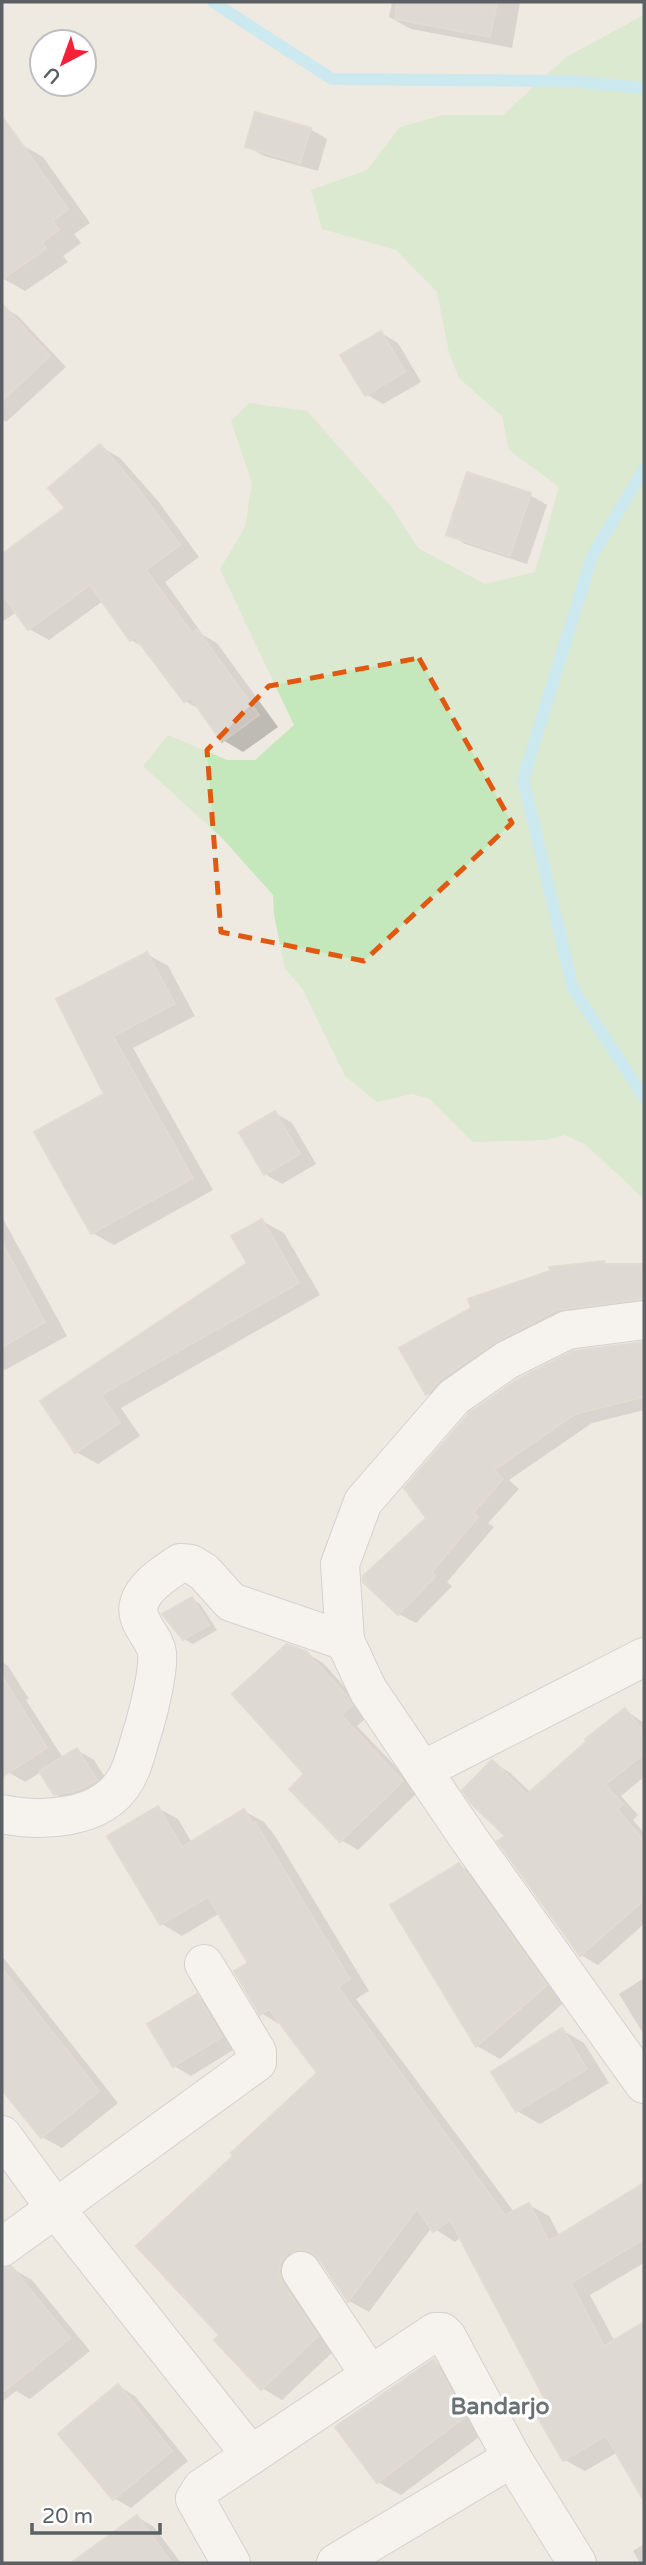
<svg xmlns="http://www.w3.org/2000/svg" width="646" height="2565" font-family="'Varela Round',sans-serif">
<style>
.green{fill:#c4e8bc}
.shadow{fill:#0003}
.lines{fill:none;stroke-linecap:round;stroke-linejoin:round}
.stream{stroke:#a1e8ff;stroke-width:12}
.building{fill:#cbc6c0;stroke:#d3c9bf;stroke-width:2}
.minor-casing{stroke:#b2b6ba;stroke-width:40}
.minor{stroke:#fff;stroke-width:38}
.marked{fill:none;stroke:#e15910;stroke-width:5;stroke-dasharray:14 9;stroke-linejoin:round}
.labels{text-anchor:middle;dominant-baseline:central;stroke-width:6;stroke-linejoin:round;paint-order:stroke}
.quarter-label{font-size:23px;font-weight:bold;fill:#6b7276;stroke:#fff}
</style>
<rect width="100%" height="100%" fill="#eee9e1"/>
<!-- green -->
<path class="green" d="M 644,15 L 644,1199 L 586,1145 L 565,1135 L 546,1140 L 473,1142 L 430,1099 L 412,1094 L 377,1102 L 345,1076 L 302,988 L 285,969 L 274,915 L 273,895 L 223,839 L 143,766 L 168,735 L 227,760 L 255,760 L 294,725 L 220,569 L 245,527 L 252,483 L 231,421 L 249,403 L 307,411 L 391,506 L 418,548 L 485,584 L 535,572 L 559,487 L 509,450 L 502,416 L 459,378 L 449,353 L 437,292 L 396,250 L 322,229 L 311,190 L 367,170 L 400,127 L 443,115 L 503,115 L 566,57 Z"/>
<!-- shadow -->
<g class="shadow">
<path d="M 392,2 L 520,2 L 512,48 L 411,29 L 389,17 Z"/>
<path d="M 310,129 L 327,139 L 318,171 L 264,156 L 247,146 Z"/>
<path d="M 20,144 L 43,157 L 90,223 L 74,234 L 81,243 L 63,256 L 68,262 L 25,291 L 2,278 L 2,157 Z"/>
<path d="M 2,306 L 18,316 L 66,367 L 6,422 L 2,419 Z"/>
<path d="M 381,333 L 398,343 L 421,382 L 383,404 L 366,394 Z"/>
<path d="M 100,446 L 120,458 L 158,501 L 199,557 L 165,582 L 203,635 L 217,643 L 278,727 L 243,752 L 223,740 L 201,710 L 185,701 L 145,648 L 131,640 L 103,601 L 49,640 L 29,629 L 17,612 L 2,622 L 2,556 L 68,508 Z"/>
<path d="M 530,495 L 547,505 L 527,564 L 465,544 L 449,534 Z"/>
<path d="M 147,954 L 168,966 L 195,1016 L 133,1048 L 213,1190 L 114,1245 L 93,1233 L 107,1094 L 58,1000 Z"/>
<path d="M 275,1113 L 292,1123 L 316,1164 L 282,1184 L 265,1174 Z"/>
<path d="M 2,1217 L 67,1336 L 5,1370 L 2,1369 Z"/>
<path d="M 262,1221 L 284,1233 L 320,1295 L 121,1408 L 140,1436 L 98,1464 L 76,1452 L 42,1401 L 249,1263 Z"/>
<path d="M 604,1263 L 609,1266 L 644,1266 L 644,1309 L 444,1404 L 428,1394 L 402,1349 Z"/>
<path d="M 644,1344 L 644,1410 L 592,1423 L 509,1480 L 519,1489 L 488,1523 L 494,1527 L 447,1582 L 452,1586 L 416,1623 L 399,1614 L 429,1518 L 574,1353 Z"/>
<path d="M 192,1599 L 200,1604 L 217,1630 L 193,1644 L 184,1639 Z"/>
<path d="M 305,1652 L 323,1663 L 363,1707 L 368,1716 L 357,1726 L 419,1791 L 358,1850 L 341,1840 L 307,1774 Z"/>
<path d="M 2,1662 L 8,1666 L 29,1699 L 26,1700 L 63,1758 L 77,1750 L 94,1760 L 113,1790 L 73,1804 L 56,1794 L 41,1772 L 25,1782 L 8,1772 L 2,1762 Z"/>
<path d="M 625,1710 L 644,1723 L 644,1777 L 621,1796 L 638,1815 L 633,1820 L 644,1833 L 644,1924 L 598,1965 L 581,1955 L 508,1836 L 492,1762 L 509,1772 L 531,1793 Z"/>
<path d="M 158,1808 L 178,1819 L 192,1843 L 244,1811 L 264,1822 L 275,1836 L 369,1991 L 356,1999 L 514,2212 L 529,2205 L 549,2216 L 560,2237 L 644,2185 L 644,2263 L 590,2295 L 615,2342 L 644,2324 L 644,2497 L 618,2452 L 585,2471 L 565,2460 L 549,2404 L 461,2237 L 455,2242 L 432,2227 L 369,2312 L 349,2301 L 322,2260 L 309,2264 L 337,2348 L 282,2400 L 262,2388 L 236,2156 L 319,2074 L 281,2025 L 261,2013 L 250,1963 L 220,1913 L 182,1936 L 162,1924 Z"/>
<path d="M 459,1865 L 482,1879 L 568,1999 L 500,2059 L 477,2046 Z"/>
<path d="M 2,1956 L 118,2103 L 62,2148 L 42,2137 L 2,2087 Z"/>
<path d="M 644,1978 L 644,2035 L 619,1994 Z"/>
<path d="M 197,1996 L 214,2006 L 238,2047 L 191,2076 L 174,2066 Z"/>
<path d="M 562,2030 L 584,2043 L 609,2083 L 540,2124 L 517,2111 Z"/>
<path d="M 2,2264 L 4,2270 L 11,2268 L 32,2280 L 90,2351 L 30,2399 L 16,2391 L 2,2402 Z"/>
<path d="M 434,2361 L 457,2374 L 487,2431 L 401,2495 L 378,2482 Z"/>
<path d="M 118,2386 L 135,2396 L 188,2461 L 131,2508 L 114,2498 Z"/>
<path d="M 137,2517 L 154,2527 L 181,2563 L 86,2563 L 82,2558 Z"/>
<path d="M 644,2544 L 644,2563 L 640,2563 L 633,2551 Z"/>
</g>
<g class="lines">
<!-- stream -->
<g class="stream">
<path d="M 213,2 L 332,79 L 569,81 L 644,88"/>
<path d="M 644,469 L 592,556 L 523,779 L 573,989 L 644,1097"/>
</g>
</g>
<!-- building -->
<g class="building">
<path d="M 397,2 L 497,2 L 490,37 L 395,19 Z"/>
<path d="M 255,112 L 311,128 L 300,163 L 245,147 Z"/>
<path d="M 2,116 L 68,209 L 53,221 L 59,230 L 42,242 L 46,249 L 2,279 Z"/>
<path d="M 2,304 L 50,356 L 2,401 Z"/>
<path d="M 381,331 L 405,372 L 365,396 L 340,355 Z"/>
<path d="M 100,444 L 137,487 L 180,545 L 146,570 L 192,633 L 197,629 L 259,715 L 222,742 L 190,697 L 184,702 L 135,637 L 130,641 L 90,585 L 28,630 L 2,594 L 2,554 L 65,508 L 48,488 Z"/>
<path d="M 467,472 L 531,493 L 510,556 L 446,535 Z"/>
<path d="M 147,952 L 175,1004 L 113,1036 L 193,1178 L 91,1234 L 34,1132 L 104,1094 L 56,999 Z"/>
<path d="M 275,1111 L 300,1154 L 264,1175 L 239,1132 Z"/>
<path d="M 262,1219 L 299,1283 L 101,1395 L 120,1423 L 75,1453 L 40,1401 L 247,1263 L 231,1236 Z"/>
<path d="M 2,1243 L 45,1322 L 2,1347 Z"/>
<path d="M 604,1261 L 605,1264 L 644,1264 L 644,1299 L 557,1310 L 495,1342 L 441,1379 L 426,1395 L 399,1348 L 471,1308 L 468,1299 L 550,1271 L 549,1267 Z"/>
<path d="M 644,1342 L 644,1397 L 575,1414 L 494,1470 L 503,1479 L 473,1513 L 478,1517 L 432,1572 L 436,1576 L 398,1615 L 363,1582 L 363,1576 L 426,1518 L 404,1488 L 469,1413 L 518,1379 L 573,1351 Z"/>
<path d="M 192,1597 L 209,1625 L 183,1640 L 162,1614 Z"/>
<path d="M 287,1644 L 306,1651 L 347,1696 L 352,1705 L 341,1715 L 403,1781 L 340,1842 L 289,1789 L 304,1774 L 232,1694 Z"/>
<path d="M 2,1676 L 47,1748 L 2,1777 Z"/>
<path d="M 625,1708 L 644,1732 L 644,1754 L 605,1785 L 623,1804 L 617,1809 L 644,1841 L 644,1900 L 580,1956 L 497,1841 L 505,1836 L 471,1803 L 462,1790 L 492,1760 L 527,1794 L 587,1741 L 585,1739 Z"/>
<path d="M 77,1748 L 97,1780 L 78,1790 L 54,1795 L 39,1771 Z"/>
<path d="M 158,1806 L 182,1847 L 244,1809 L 253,1824 L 255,1822 L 350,1979 L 338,1987 L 505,2215 L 529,2203 L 549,2241 L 644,2183 L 644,2239 L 571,2283 L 604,2346 L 644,2322 L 644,2501 L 606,2436 L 563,2461 L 534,2411 L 547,2403 L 450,2220 L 433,2232 L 417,2209 L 348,2302 L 319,2259 L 311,2252 L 299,2249 L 288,2253 L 281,2262 L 279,2272 L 282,2282 L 318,2336 L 261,2390 L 214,2340 L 219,2335 L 136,2246 L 233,2156 L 231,2153 L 317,2073 L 269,2009 L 260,2015 L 234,1971 L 248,1963 L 208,1897 L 160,1925 L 107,1836 Z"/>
<path d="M 459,1863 L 547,1985 L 476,2047 L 390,1905 Z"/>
<path d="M 2,1968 L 99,2091 L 41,2138 L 2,2090 Z"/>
<path d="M 197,1994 L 222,2037 L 173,2067 L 147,2024 Z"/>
<path d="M 562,2028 L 587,2069 L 516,2112 L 491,2072 Z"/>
<path d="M 11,2266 L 70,2338 L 2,2393 L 2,2268 Z"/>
<path d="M 434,2359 L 465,2417 L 377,2483 L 335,2427 Z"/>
<path d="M 118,2384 L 172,2451 L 113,2500 L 58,2434 Z"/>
<path d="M 137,2515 L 172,2563 L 71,2563 Z"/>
</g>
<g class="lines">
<!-- minor casing -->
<g class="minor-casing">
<g id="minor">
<path d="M 644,1320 L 567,1330 L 507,1360 L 454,1397 L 363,1502 L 340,1564 L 345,1641 L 368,1690 L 469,1839 L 644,2084"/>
<path d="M 423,1770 L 644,1657"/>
<path d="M 2,1814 C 41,1822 100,1820 124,1782 C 134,1767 138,1744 144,1727 C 149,1710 159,1669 157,1653 C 155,1637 134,1622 139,1604 C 144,1586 165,1573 180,1563 L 191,1564 L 204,1572 L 231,1602 L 345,1641"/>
<path d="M 2,2135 L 56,2209 L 251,2455"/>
<path d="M 2,2247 L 257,2062 L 257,2052 L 204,1964"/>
<path d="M 301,2271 L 370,2375"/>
<path d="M 231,2563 L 195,2499 L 202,2488 L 435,2332 L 442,2332 L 447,2337 L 512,2458"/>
<path d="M 336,2563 L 512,2458 L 577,2563"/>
</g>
</g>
<!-- minor -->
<use href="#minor" class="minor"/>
</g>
<!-- marked area -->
<path d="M0 0H646V2565H0ZM 419,658 L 512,823 L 364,961 L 221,932 L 207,750 L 269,686 Z" fill="#eee9e1" fill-opacity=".55" fill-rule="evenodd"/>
<path class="marked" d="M 419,658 L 512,823 L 364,961 L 221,932 L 207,750 L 269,686 Z"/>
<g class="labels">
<!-- quarter labels -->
<g class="quarter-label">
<text x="500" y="2407">Bandarjo</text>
</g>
</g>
<!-- border -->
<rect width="646" height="2565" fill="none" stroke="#5a6064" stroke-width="7"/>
<!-- north arrow -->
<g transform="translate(63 63) rotate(221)"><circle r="33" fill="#ffffff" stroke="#bdbfc1" stroke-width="2"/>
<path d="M0-5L12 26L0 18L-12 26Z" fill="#f52139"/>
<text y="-10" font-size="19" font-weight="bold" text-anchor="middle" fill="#5a6064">U</text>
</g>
<!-- scale -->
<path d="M32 2523v10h128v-10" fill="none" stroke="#5a6064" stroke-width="3.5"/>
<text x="42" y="2523" font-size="21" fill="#5a6064" stroke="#ffffff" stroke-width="5" paint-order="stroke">20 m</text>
</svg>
